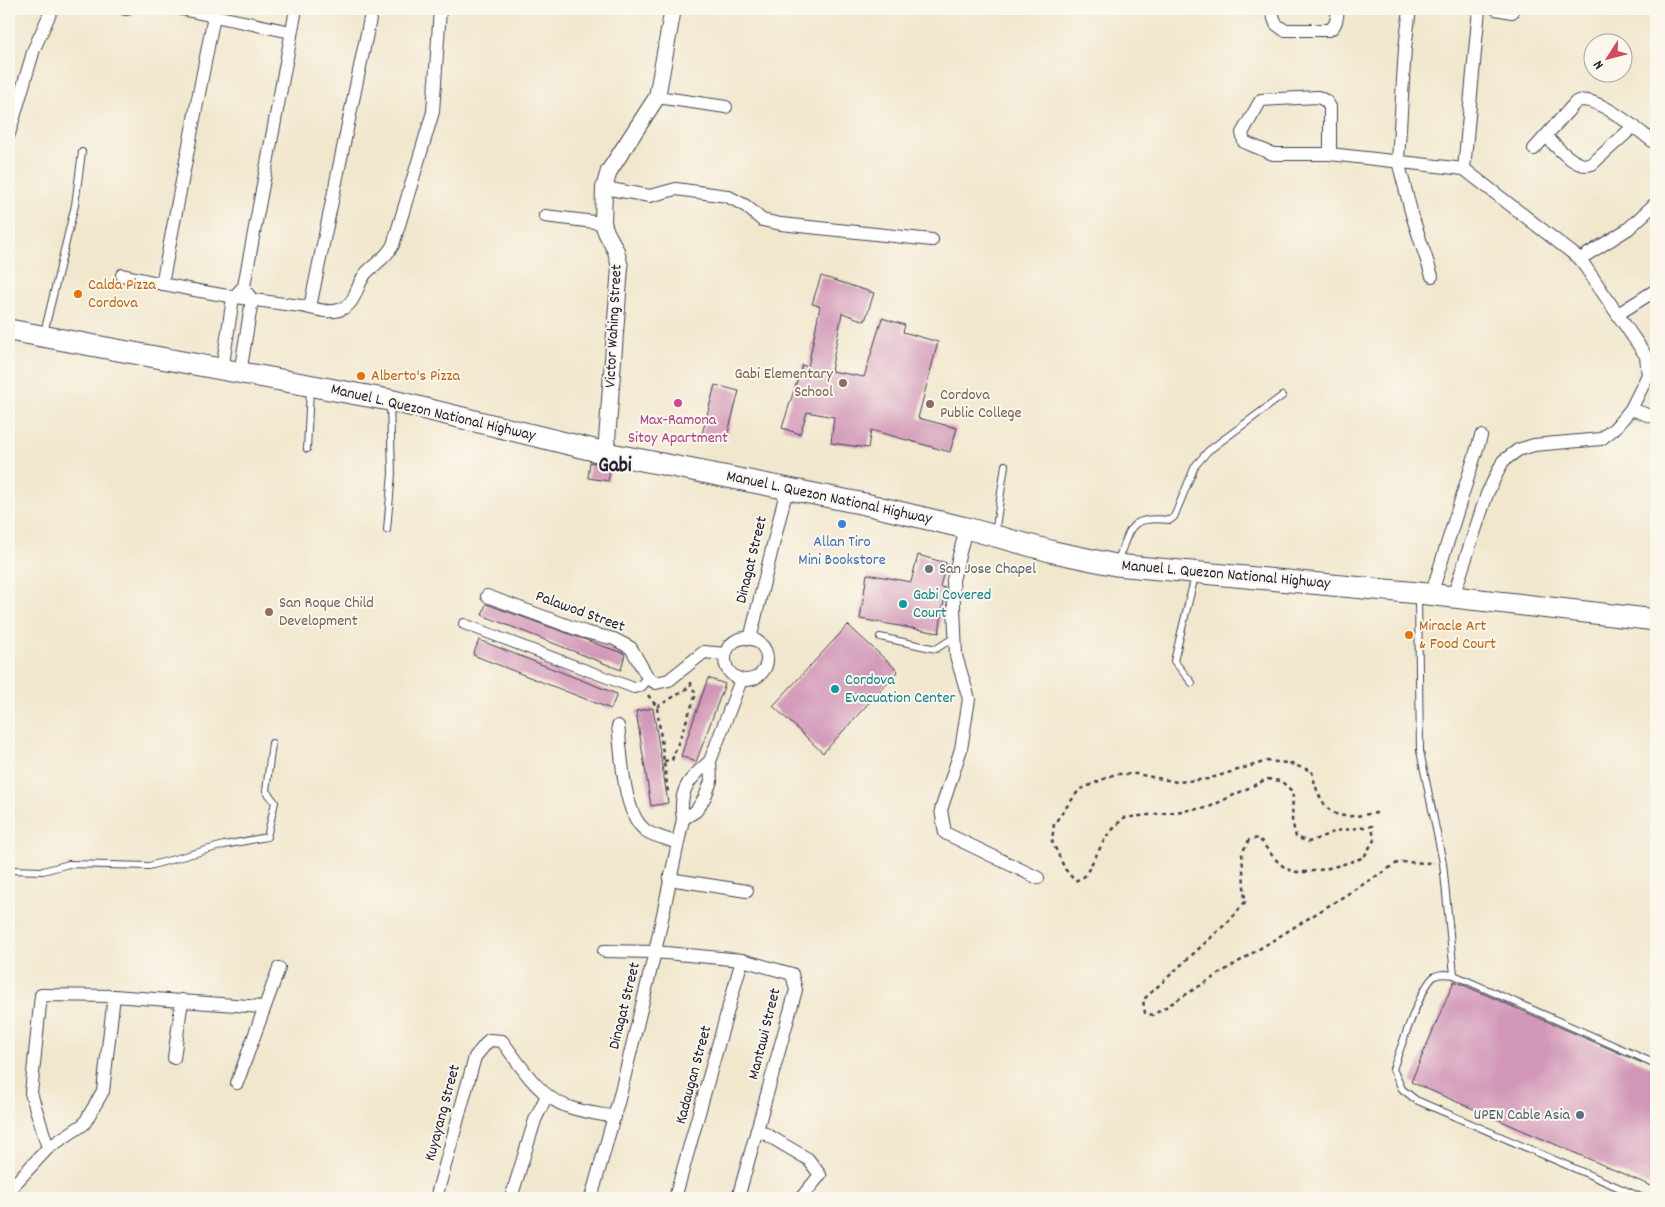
<svg xmlns="http://www.w3.org/2000/svg" width="1665" height="1207" font-family="Dekko,sans-serif">
<style>
.building{fill:#d297b8}
.lines{fill:none;stroke-linecap:round;stroke-linejoin:round}
.service-casing{stroke:#414051;stroke-width:8}
.pedestrian-casing{stroke:#414051;stroke-width:12}
.minor-casing{stroke:#414051;stroke-width:14}
.tertiary-casing{stroke:#414051;stroke-width:18}
.primary-casing{stroke:#414051;stroke-width:23}
.path{stroke:#414051;stroke-width:2.5;stroke-dasharray:4 4;stroke-linecap:butt}
.service{stroke:#fff;stroke-width:6}
.pedestrian{stroke:#fff;stroke-width:10}
.minor{stroke:#fff;stroke-width:12}
.tertiary{stroke:#fff;stroke-width:16}
.primary{stroke:#fff;stroke-width:21}
.food-dot{fill:#e8710a;stroke:#fbf7ec;stroke-width:2}
.education-dot{fill:#8d6e63;stroke:#fbf7ec;stroke-width:2}
.hotel-dot{fill:#d1479c;stroke:#fbf7ec;stroke-width:2}
.shop-dot{fill:#3f7fe0;stroke:#fbf7ec;stroke-width:2}
.worship-dot{fill:#6b7280;stroke:#fbf7ec;stroke-width:2}
.culture-dot{fill:#0f9aa8;stroke:#fbf7ec;stroke-width:2}
.service-dot{fill:#5c6f8a;stroke:#fbf7ec;stroke-width:2}
.labels{text-anchor:middle;dominant-baseline:central;stroke-width:4;stroke-linejoin:round;paint-order:stroke}
.food-label{font-size:16px;fill:#c56008;stroke:#fbf7ec;text-anchor:start}
.street-label{font-size:16px;fill:#22223b;stroke:#fbf7ec}
.education-label{font-size:16px;fill:#785e54;stroke:#fbf7ec;text-anchor:start}
.hotel-label{font-size:16px;fill:#b23c85;stroke:#fbf7ec}
.shop-label{font-size:16px;fill:#366cbe;stroke:#fbf7ec}
.worship-label{font-size:16px;fill:#5b616d;stroke:#fbf7ec;text-anchor:start}
.culture-label{font-size:16px;fill:#0d838f;stroke:#fbf7ec;text-anchor:start}
.service-label{font-size:16px;fill:#4e5e75;stroke:#fbf7ec;text-anchor:end}
.district-label{font-size:21px;font-weight:bold;fill:#22223b;stroke:#fbf7ec}
</style>
<rect width="100%" height="100%" fill="#fbf7ec"/>
<filter id="ink" filterUnits="userSpaceOnUse"><feTurbulence type="fractalNoise" baseFrequency=".02" numOctaves="2"/><feDisplacementMap in="SourceGraphic" scale="10" xChannelSelector="R" yChannelSelector="G"/><feConvolveMatrix kernelMatrix="1 2 1 2 8 2 1 2 1" color-interpolation-filters="sRGB"/></filter>
<filter id="wash" filterUnits="userSpaceOnUse"><feTurbulence type="fractalNoise" baseFrequency=".0096" numOctaves="4" result="noise"/><feDisplacementMap in="SourceGraphic" scale="20" xChannelSelector="R" yChannelSelector="G"/><feGaussianBlur stdDeviation="1.12" result="paint"/><feColorMatrix in="noise" values="0 0 0 0 0 0 0 0 0 0 0 0 0 0 0 0 0 1.4 0 .05"/><feComposite in="paint" operator="in"/></filter>
<g filter="url(#wash)">
<rect width="100%" height="100%" fill="#f1e7cd"/>
<g id="blocks">
<!-- building -->
<g class="building">
<path d="M 821,276 L 874,293 L 865,321 L 842,313 L 831,371 L 864,377 L 882,318 L 905,325 L 903,332 L 938,342 L 918,418 L 957,428 L 950,452 L 871,430 L 868,448 L 831,443 L 834,417 L 807,412 L 800,434 L 782,428 L 802,365 L 808,367 L 820,306 L 812,304 Z"/>
<path d="M 715,385 L 739,391 L 726,440 L 702,434 Z"/>
<path d="M 590,462 L 611,467 L 608,481 L 588,478 Z"/>
<path d="M 918,555 L 946,563 L 940,587 L 945,588 L 945,594 L 939,633 L 860,619 L 867,574 L 911,582 Z"/>
<path d="M 486,604 L 625,654 L 621,670 L 482,615 Z"/>
<path d="M 848,625 L 898,671 L 823,753 L 773,706 Z"/>
<path d="M 479,640 L 617,694 L 611,709 L 473,655 Z"/>
<path d="M 708,678 L 725,684 L 696,762 L 681,756 Z"/>
<path d="M 653,708 L 668,803 L 651,806 L 636,711 Z"/>
<path d="M 1454,981 L 1656,1069 L 1656,1188 L 1411,1082 Z"/>
</g>
</g>
</g>
<g filter="url(#ink)">
<use href="#blocks" fill-opacity="0" stroke="#414051" stroke-width="1"/>
<g class="lines">
<!-- service casing -->
<g class="service-casing">
<g id="service">
<path d="M 44,333 L 75,205 L 82,152"/>
<path d="M 307,449 L 310,389"/>
<path d="M 387,530 L 392,473 L 390,403"/>
<path d="M 995,534 L 1005,465"/>
<path d="M 1117,562 C 1132,527 1127,516 1170,520 L 1174,517 L 1195,466 L 1208,451 L 1282,396"/>
<path d="M 1418,597 L 1420,751 L 1443,863 L 1454,975"/>
<path d="M 880,637 L 936,649 L 956,636"/>
<path d="M 1192,683 L 1174,661 L 1195,576"/>
<path d="M 9,870 L 43,871 L 69,864 L 149,866 L 224,845 L 267,837 L 275,802 L 266,791 L 272,743"/>
<path d="M 1643,1198 L 1416,1100 L 1402,1089 L 1393,1069 C 1400,1051 1421,984 1435,976 C 1441,973 1447,974 1454,975 L 1656,1064"/>
</g>
</g>
<!-- pedestrian casing -->
<g class="pedestrian-casing">
<path id="pedestrian" d="M 464,624 L 634,688 L 641,686 L 648,678"/>
</g>
<!-- minor casing -->
<g class="minor-casing">
<g id="minor">
<path d="M 125,9 L 127,9"/>
<path d="M 181,9 L 291,32"/>
<path d="M 1274,9 L 1272,13 L 1276,24 L 1284,30 L 1329,30 C 1337,26 1337,17 1338,9"/>
<path d="M 1410,9 L 1405,48 L 1398,161 L 1412,215 L 1432,276"/>
<path d="M 1496,9 L 1512,12"/>
<path d="M 657,97 L 726,107"/>
<path d="M 9,134 L 34,49 L 52,9"/>
<path d="M 1546,136 C 1556,147 1577,170 1592,164 L 1634,126"/>
<path d="M 1534,149 L 1576,102 C 1594,92 1642,133 1656,144"/>
<path d="M 1330,154 L 1330,107 L 1326,101 L 1318,97 L 1261,100 L 1242,133 L 1244,142 L 1273,154 L 1330,154 L 1464,169 L 1580,259 L 1646,356 L 1648,375 L 1631,409 L 1615,428 L 1601,439 L 1534,445 L 1518,450 L 1503,461 L 1487,494 L 1453,597"/>
<path d="M 1464,169 L 1479,9"/>
<path d="M 604,188 L 650,196 L 676,189 L 727,196 L 746,206 L 762,220 L 781,224 L 932,240"/>
<path d="M 545,216 L 603,223"/>
<path d="M 1580,259 L 1628,229 L 1656,203"/>
<path d="M 122,275 C 181,289 241,299 301,306 C 314,308 327,314 339,310 C 358,304 355,284 367,272 C 377,262 386,258 393,245 L 433,112 L 440,9"/>
<path d="M 162,284 L 214,16"/>
<path d="M 310,307 L 372,9"/>
<path d="M 1618,314 L 1656,290"/>
<path d="M 222,370 L 233,298 L 244,286 L 296,9"/>
<path d="M 240,373 L 252,300 L 248,294"/>
<path d="M 1631,409 L 1656,418"/>
<path d="M 966,528 L 953,580 L 956,656 L 969,699 L 961,749 L 941,810 L 945,833 L 1038,878"/>
<path d="M 1431,595 L 1481,436"/>
<path d="M 487,596 L 585,632 L 614,639 L 631,648 L 648,678 L 656,683 L 669,680 L 704,652 L 725,654"/>
<circle cx="746" cy="659" r="21"/>
<path d="M 750,639 L 787,488"/>
<path d="M 618,726 C 622,753 622,817 648,832 C 657,837 668,839 677,843"/>
<path d="M 683,819 L 696,811 L 705,797 L 711,781 L 710,761 L 741,680"/>
<path d="M 669,879 L 747,891"/>
<path d="M 604,951 L 655,952 L 742,960 L 792,974 L 796,990 L 738,1198"/>
<path d="M 174,1058 L 182,1000"/>
<path d="M 237,1083 L 279,968"/>
<path d="M 757,1129 L 808,1159 L 820,1175 L 801,1198"/>
<path d="M 48,1148 L 84,1124 L 103,1091 L 114,996"/>
<path d="M 9,1190 L 48,1148 L 31,1093 L 41,995 L 114,996 L 263,1007"/>
<path d="M 436,1198 L 475,1057 L 489,1040 L 502,1041 C 519,1063 538,1096 566,1106 C 581,1112 599,1114 615,1117"/>
<path d="M 511,1198 L 535,1120 L 547,1095"/>
<path d="M 591,1198 L 619,1099 L 655,952 L 683,819 C 678,790 689,779 710,761"/>
<path d="M 675,1198 L 742,960"/>
</g>
</g>
<!-- tertiary casing -->
<g class="tertiary-casing">
<path id="tertiary" d="M 606,453 L 620,267 L 616,251 L 606,232 L 603,223 L 604,188 L 609,171 L 657,97 L 673,9"/>
</g>
<!-- primary casing -->
<g class="primary-casing">
<path id="primary" d="M 9,330 L 389,400 L 606,453 L 865,504 L 966,528 L 1054,552 L 1116,565 L 1418,593 L 1656,620"/>
</g>
<!-- path -->
<g class="path">
<path d="M 648,695 L 657,707 L 668,793"/>
<path d="M 657,707 L 691,686 L 691,680"/>
<path d="M 664,761 L 672,760 L 696,694 L 691,686"/>
<path d="M 1377,813 C 1366,814 1355,817 1345,816 C 1323,815 1315,788 1312,771 L 1288,763 L 1267,761 L 1208,779 L 1177,782 L 1137,774 L 1115,774 L 1079,790 L 1054,824 L 1052,841 L 1065,869 L 1075,881 L 1085,876 L 1106,837 L 1123,818 L 1207,808 L 1267,779 L 1281,781 L 1293,792 L 1292,820 L 1296,837 L 1309,842 L 1336,831 L 1372,826 L 1374,840 L 1364,857 C 1350,863 1306,876 1292,871 C 1278,866 1268,850 1259,838 L 1249,840 L 1242,853 L 1245,902 L 1230,920 L 1143,1000 L 1145,1013 L 1153,1015 L 1399,862 L 1434,863"/>
</g>
<!-- service -->
<use href="#service" class="service"/>
<!-- pedestrian -->
<use href="#pedestrian" class="pedestrian"/>
<!-- minor -->
<use href="#minor" class="minor"/>
<!-- tertiary -->
<use href="#tertiary" class="tertiary"/>
<!-- primary -->
<use href="#primary" class="primary"/>
</g>
</g>
<!-- markers -->
<g class="food-dot">
<circle cx="78" cy="294" r="5"/>
<circle cx="361" cy="376" r="5"/>
<circle cx="1409" cy="635" r="5"/>
</g>
<g class="education-dot">
<circle cx="843" cy="383" r="5"/>
<circle cx="930" cy="404" r="5"/>
<circle cx="269" cy="612" r="5"/>
</g>
<circle class="hotel-dot" cx="678" cy="403" r="5"/>
<circle class="shop-dot" cx="842" cy="524" r="5"/>
<circle class="worship-dot" cx="929" cy="569" r="5"/>
<g class="culture-dot">
<circle cx="903" cy="604" r="5"/>
<circle cx="835" cy="689" r="5"/>
</g>
<circle class="service-dot" cx="1580" cy="1115" r="5"/>
<g class="labels">
<!-- food labels -->
<g class="food-label">
<text x="88" y="285">Calda Pizza<tspan x="88" dy="18">Cordova</tspan></text>
<text x="371" y="376">Alberto's Pizza</text>
<text x="1419" y="626">Miracle Art<tspan x="1419" dy="18">&amp; Food Court</tspan></text>
</g>
<!-- street labels -->
<g class="street-label">
<text transform="translate(614 326) rotate(-87)">Victor Wahing Street</text>
<text transform="translate(433 413) rotate(13)">Manuel L. Quezon National Highway</text>
<text transform="translate(829 498) rotate(12)">Manuel L. Quezon National Highway</text>
<text transform="translate(752 560) rotate(-76)">Dinagat Street</text>
<text transform="translate(1226 575) rotate(5)">Manuel L. Quezon National Highway</text>
<text transform="translate(580 612) rotate(20)">Palawod Street</text>
<text transform="translate(625 1006) rotate(-76)">Dinagat Street</text>
<text transform="translate(765 1034) rotate(-76)">Mantawi Street</text>
<text transform="translate(694 1075) rotate(-75)">Kadaugan Street</text>
<text transform="translate(443 1113) rotate(-75)">Kuyayang Street</text>
</g>
<!-- education labels -->
<g class="education-label">
<text x="833" y="374" text-anchor="end">Gabi Elementary<tspan x="833" dy="18">School</tspan></text>
<text x="940" y="395">Cordova<tspan x="940" dy="18">Public College</tspan></text>
<text x="279" y="603">San Roque Child<tspan x="279" dy="18">Development</tspan></text>
</g>
<!-- hotel labels -->
<g class="hotel-label">
<text x="678" y="420">Max-Ramona<tspan x="678" dy="18">Sitoy Apartment</tspan></text>
</g>
<!-- shop labels -->
<g class="shop-label">
<text x="842" y="542">Allan Tiro<tspan x="842" dy="18">Mini Bookstore</tspan></text>
</g>
<!-- worship labels -->
<g class="worship-label">
<text x="939" y="569">San Jose Chapel</text>
</g>
<!-- culture labels -->
<g class="culture-label">
<text x="913" y="595">Gabi Covered<tspan x="913" dy="18">Court</tspan></text>
<text x="845" y="680">Cordova<tspan x="845" dy="18">Evacuation Center</tspan></text>
</g>
<!-- service labels -->
<g class="service-label">
<text x="1570" y="1115">UPEN Cable Asia</text>
</g>
<!-- district labels -->
<g class="district-label">
<text x="615" y="467">Gabi</text>
</g>
</g>
<!-- margin -->
<rect width="1665" height="1207" fill="none" stroke="#fbf7ec" stroke-width="30"/>
<!-- north arrow -->
<g transform="translate(1608 58) rotate(234)"><circle r="24" fill="#fbf7ec" stroke="#a4a2a5"/>
<path d="M0-4L9 19L0 12L-9 19Z" fill="#d1495b"/>
<text y="-8" font-size="14" font-weight="bold" text-anchor="middle" fill="#22223b">N</text>
</g>
</svg>
